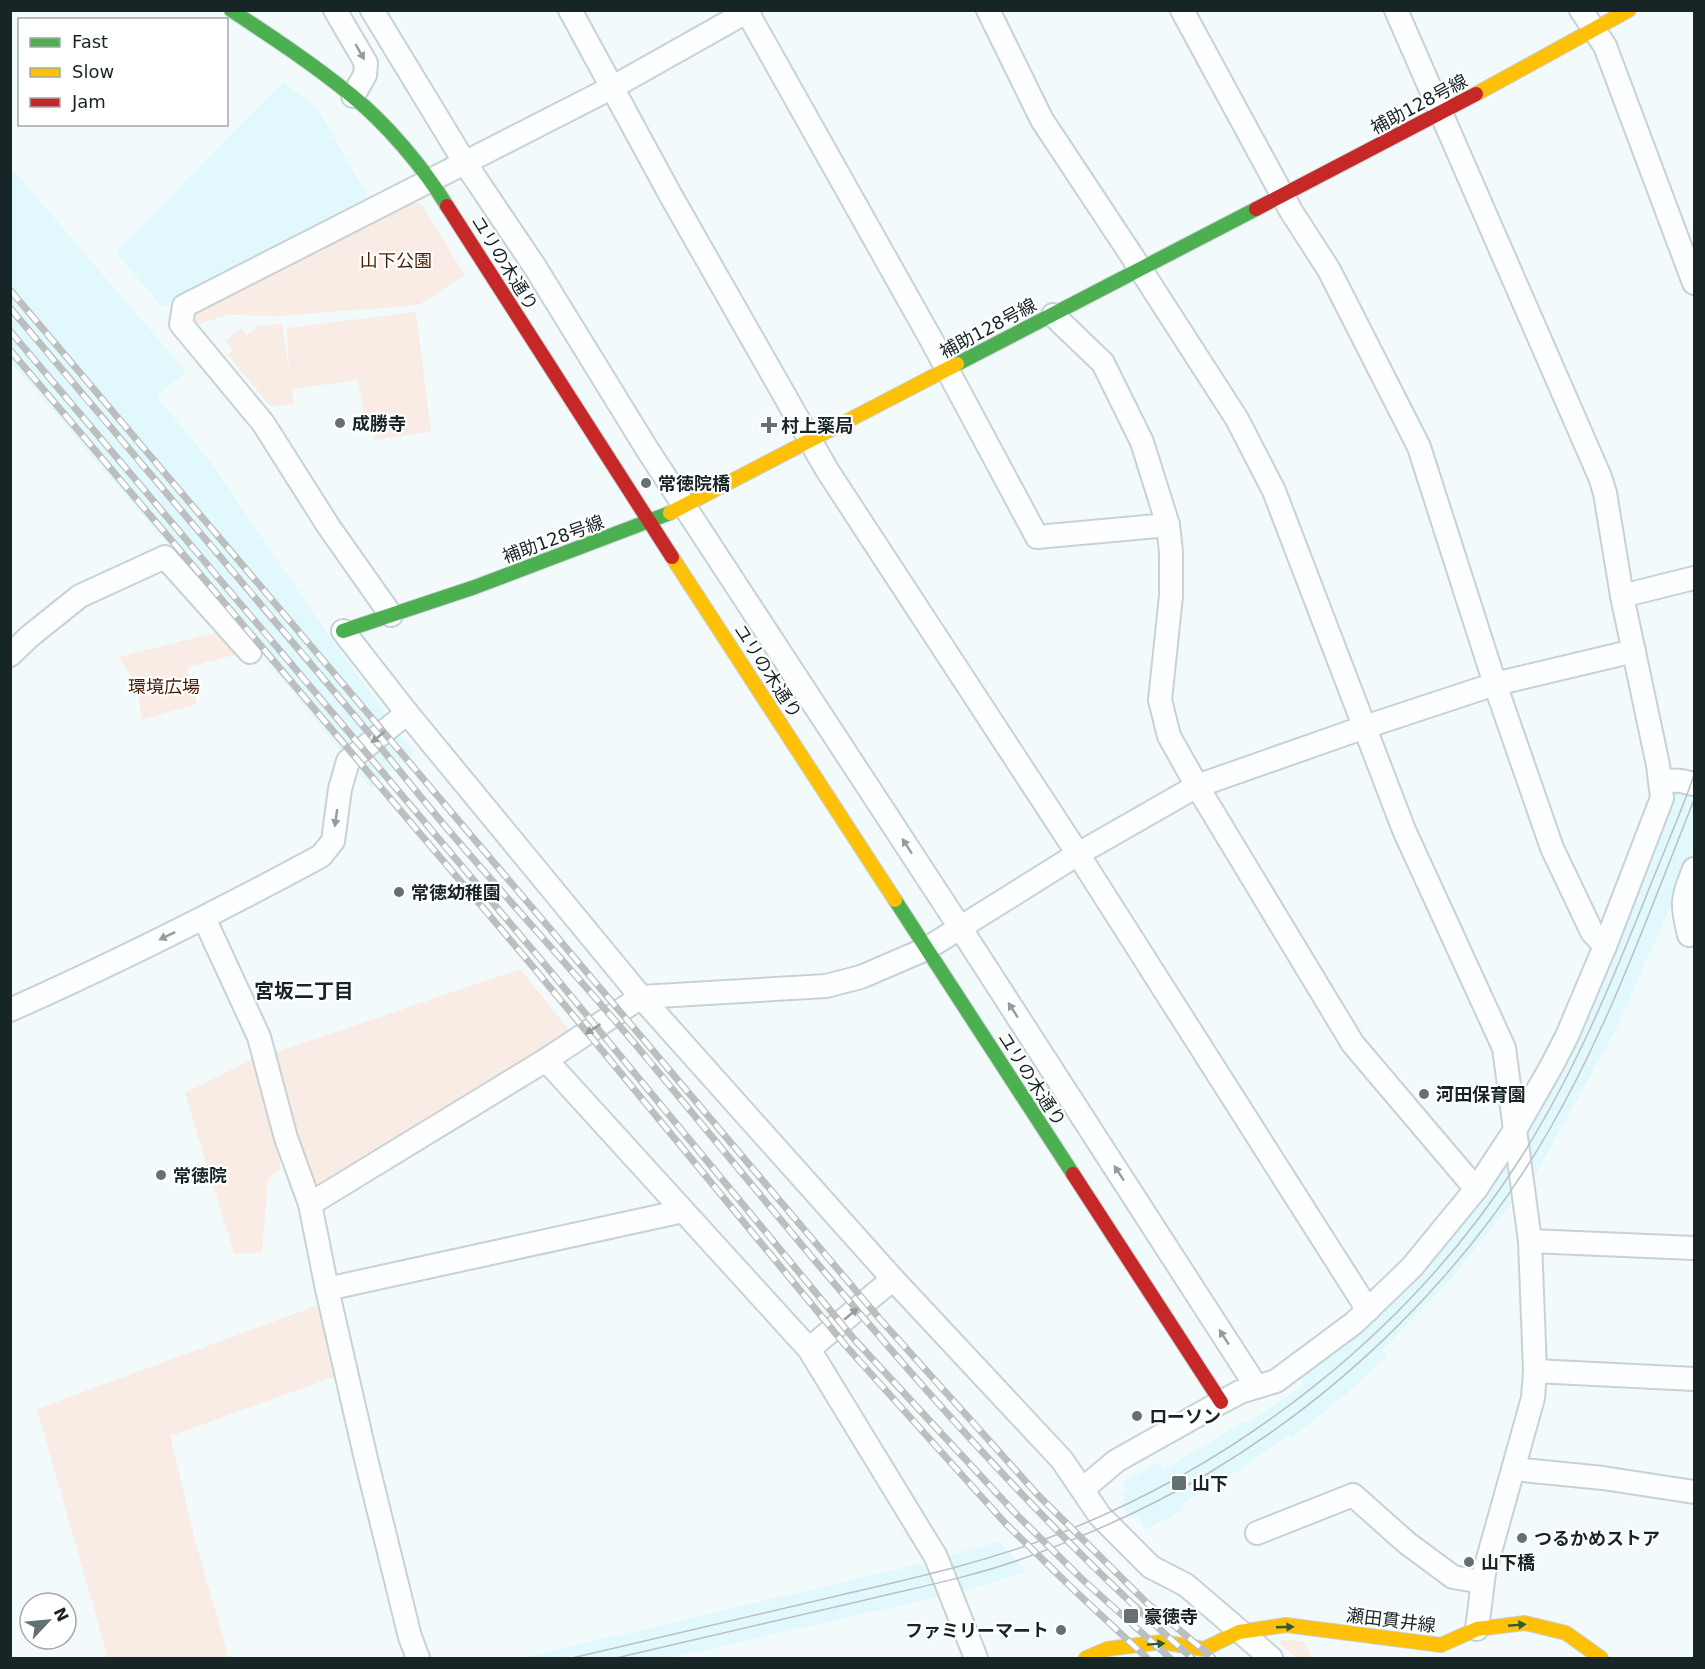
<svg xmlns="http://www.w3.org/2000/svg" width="1705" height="1669" font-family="'DejaVu Sans','Noto Sans JP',sans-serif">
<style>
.built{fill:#e1f8fd}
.green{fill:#f9ece5}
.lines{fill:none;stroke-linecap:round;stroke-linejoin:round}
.street-casing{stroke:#c8d2d4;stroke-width:26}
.fast-casing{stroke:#c8d2d4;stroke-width:16}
.slow-casing{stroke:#c8d2d4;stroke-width:16}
.jam-casing{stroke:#c8d2d4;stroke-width:16}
.street{stroke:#fdfeff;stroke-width:22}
.fast{stroke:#4caf50;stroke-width:14}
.slow{stroke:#ffc107;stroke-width:14}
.jam{stroke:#c62828;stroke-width:14}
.tram{stroke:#bcbfc0;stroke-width:1.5}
.rail-casing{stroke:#bcbfc0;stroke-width:7}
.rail{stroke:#fff;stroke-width:4.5;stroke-dasharray:14;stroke-linecap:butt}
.oneway{fill:#969c9e}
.oneway2{fill:#2d5c37}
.poi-dot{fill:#647072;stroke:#fff;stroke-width:2}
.labels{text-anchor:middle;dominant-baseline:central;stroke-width:4.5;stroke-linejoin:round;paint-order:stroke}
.street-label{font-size:18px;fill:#182527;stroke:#fff}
.park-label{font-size:18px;fill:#491c00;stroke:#fff}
.poi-label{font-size:18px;font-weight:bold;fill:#182527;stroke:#fff;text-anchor:start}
.neighbourhood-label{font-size:20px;font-weight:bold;fill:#182527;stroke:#fff}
</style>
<rect width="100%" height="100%" fill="#f2fafc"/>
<!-- built -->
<g class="built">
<path d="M 283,82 L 317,108 L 368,197 L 162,307 L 116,252 Z"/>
<path d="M 10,166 L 186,372 L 156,396 L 210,461 L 322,626 L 414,752 L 371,788 L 253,644 L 11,362 Z"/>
<path d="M 1673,792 L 1694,792 L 1694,844 L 1673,900 L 1616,1029 L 1532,1181 L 1523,1131 Z"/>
<path d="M 1508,1155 L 1518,1195 L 1451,1279 L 1382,1350 L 1387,1356 L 1345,1395 L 1291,1438 L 1288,1435 L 1245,1466 L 1182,1504 L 1185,1509 L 1145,1530 L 1137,1516 L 1132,1518 L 1120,1504 L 1125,1501 L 1121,1492 L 1127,1489 L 1123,1482 L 1159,1463 L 1163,1470 L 1245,1421 L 1248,1424 L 1304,1384 L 1297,1374 Z"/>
<path d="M 999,1542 L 1027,1571 L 957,1594 L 943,1557 Z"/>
<path d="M 933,1561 L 946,1595 L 669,1658 L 522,1658 Z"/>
</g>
<!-- green -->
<g class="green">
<path d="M 407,201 L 421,204 L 465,275 L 419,305 L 279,316 L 228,315 L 194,325 L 194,309 Z"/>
<path d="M 416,312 L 431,432 L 375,440 L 373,423 L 365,423 L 358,380 L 292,389 L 294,404 L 270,406 L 228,355 L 233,350 L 225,341 L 241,328 L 247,335 L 258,326 L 282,324 L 289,369 L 287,328 Z"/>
<path d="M 219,632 L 237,654 L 187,668 L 197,704 L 142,720 L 137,684 L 118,657 Z"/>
<path d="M 520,969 L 571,1032 L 324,1189 L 312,1185 L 291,1132 L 274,1053 Z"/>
<path d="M 253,1059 L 281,1169 L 268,1179 L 262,1252 L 234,1254 L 185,1093 Z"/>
<path d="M 321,1304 L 337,1376 L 170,1436 L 197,1547 L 229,1658 L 108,1658 L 37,1409 Z"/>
<path d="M 1281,1640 L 1304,1641 L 1312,1658 L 1297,1658 L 1280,1644 Z"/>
</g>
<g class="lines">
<!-- street casing -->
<g class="street-casing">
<g id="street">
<path d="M 335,10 L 366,63 L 365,75 L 353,96"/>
<path d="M 372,10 L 465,163 L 535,267 L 647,449 L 961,929 L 1256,1386"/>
<path d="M 570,10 L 671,196 L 827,470 L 1078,854 L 1368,1310"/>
<path d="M 746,10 L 932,341 L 1037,537 L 1168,525"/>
<path d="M 988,10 L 1042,120 L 1130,253 L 1237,419 L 1274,491 L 1404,830 L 1504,1048 L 1530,1241 L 1535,1371 L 1533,1398 L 1484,1573 L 1477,1629"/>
<path d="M 1182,10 L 1291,211 L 1329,270 L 1419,447 L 1495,684 L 1552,848 L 1592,932 L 1605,946"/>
<path d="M 1581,10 L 1605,46 L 1694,283"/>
<path d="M 1053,315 L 1103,363 L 1142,442 L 1168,525 L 1171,552 L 1171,596 L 1160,700 L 1169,736 L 1197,786 L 1353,1044 L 1476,1189"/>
<path d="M 1622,596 L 1694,578"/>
<path d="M 391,615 L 329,527 L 263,423 L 181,324 L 184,306 L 613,87 L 750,10"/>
<path d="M 343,631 L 407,713 L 641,997 L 893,1279 L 1062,1460 L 1100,1516 L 1151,1567 L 1186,1585 L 1271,1658"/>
<path d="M 10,655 L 30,636 L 80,596 L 165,557 L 250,652"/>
<path d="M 1660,780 L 1681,781 L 1694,784"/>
<path d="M 1694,869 C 1682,900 1681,902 1689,935 L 1694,934"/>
<path d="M 204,918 L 259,1037 L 286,1138 L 310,1204 L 327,1289 L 366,1459 L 410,1637 L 418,1658"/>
<path d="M 10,1010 C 116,963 219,911 321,856 L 333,841 L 340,789 L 348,761 L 407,713"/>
<path d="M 546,1060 L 809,1349 L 936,1557 L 976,1658"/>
<path d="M 310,1204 L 546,1060 L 641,997 L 826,986 L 861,977 L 926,949 L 1078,854 L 1197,786 L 1365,727 L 1495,684 L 1634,651"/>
<path d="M 1530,1241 L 1694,1248"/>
<path d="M 327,1289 L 683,1211"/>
<path d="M 809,1349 L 893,1279"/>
<path d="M 1535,1371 L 1694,1379"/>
<path d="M 1513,1469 L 1603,1478 L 1694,1492"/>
<path d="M 1083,1489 L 1116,1461 L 1214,1406 L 1240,1392 L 1276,1381 L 1354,1323 L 1412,1267 L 1476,1189 L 1515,1130 L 1551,1067 L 1567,1036 L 1605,946 L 1662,798 L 1658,765 L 1622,596 L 1605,493 L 1600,477 L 1396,10"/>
<path d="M 1257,1533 L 1353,1495 L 1407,1543 L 1453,1577 L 1482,1582"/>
</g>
</g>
<!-- fast casing -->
<g class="fast-casing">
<g id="fast">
<path d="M 231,10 C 272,37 313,64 351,95 C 386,123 424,168 447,206"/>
<path d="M 957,364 L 1256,209"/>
<path d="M 343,631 L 475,587 L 670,513"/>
<path d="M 895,900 L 1073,1174"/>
</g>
</g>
<!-- slow casing -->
<g class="slow-casing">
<g id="slow">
<path d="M 1476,94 L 1629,10"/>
<path d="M 670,513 L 957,364"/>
<path d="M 672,557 L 895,900"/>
<path d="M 1086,1658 L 1107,1649 L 1162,1642 L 1204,1649 L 1239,1632 L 1286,1625 L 1441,1645 L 1477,1629 L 1525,1623 L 1566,1633 L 1601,1658"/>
</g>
</g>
<!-- jam casing -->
<g class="jam-casing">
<g id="jam">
<path d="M 447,206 L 672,557"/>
<path d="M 1256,209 L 1476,94"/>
<path d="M 1073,1174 L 1221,1402"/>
</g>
</g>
<!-- street -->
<use href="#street" class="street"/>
<!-- fast -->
<use href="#fast" class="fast"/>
<!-- slow -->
<use href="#slow" class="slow"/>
<!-- jam -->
<use href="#jam" class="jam"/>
<!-- tram -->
<g class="tram">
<path d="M 572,1658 C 662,1637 752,1616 841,1595 C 914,1578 986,1562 1056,1535 C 1243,1462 1412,1329 1520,1159 C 1574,1074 1612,982 1649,889 C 1664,851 1681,813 1694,775"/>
<path d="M 616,1658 C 698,1639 780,1620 861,1601 C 914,1588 967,1578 1019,1560 C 1084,1537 1147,1509 1207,1474 C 1345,1392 1468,1271 1548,1132 C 1609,1027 1649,912 1694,800"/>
</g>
<!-- rail casing -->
<g class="rail-casing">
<g id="rail">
<path d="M 10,290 L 879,1318 L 1037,1494 L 1147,1603 L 1213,1658"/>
<path d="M 10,308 C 122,442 236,574 348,708 C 381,747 412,787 445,826 C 508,900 573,971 635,1044 C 812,1256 984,1476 1192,1658"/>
<path d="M 10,331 L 542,961 L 854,1339 L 1017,1515 L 1083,1580 L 1170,1658"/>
<path d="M 10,350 L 534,968 L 846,1346 L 1006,1524 L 1074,1590 L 1147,1658"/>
</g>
</g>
<!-- rail -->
<use href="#rail" class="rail"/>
</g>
<!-- one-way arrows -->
<defs><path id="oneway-solid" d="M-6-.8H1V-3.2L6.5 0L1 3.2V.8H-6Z" transform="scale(1.5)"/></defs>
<g class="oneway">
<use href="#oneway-solid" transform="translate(360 52) rotate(60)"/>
<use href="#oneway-solid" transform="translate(378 737) rotate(141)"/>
<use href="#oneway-solid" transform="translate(336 818) rotate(98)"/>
<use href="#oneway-solid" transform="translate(907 846) rotate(-123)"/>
<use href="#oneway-solid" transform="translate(167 936) rotate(154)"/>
<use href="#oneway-solid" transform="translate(1013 1010) rotate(-123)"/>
<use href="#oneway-solid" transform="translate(593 1029) rotate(146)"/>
<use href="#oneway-solid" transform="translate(1119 1173) rotate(-123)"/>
<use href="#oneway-solid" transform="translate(851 1314) rotate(-40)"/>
<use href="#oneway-solid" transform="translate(1224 1337) rotate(-123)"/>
</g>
<g class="oneway2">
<use href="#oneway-solid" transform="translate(1517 1625) rotate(-5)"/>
<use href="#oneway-solid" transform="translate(1285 1627) rotate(-2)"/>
<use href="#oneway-solid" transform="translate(1156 1644) rotate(-4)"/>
</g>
<!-- markers -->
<g class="poi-dot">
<circle cx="340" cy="423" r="6"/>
<path d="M766 416h6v6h6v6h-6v6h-6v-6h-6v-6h6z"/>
<circle cx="646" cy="483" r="6"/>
<circle cx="399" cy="892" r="6"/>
<circle cx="1424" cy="1094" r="6"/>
<circle cx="161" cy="1175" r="6"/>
<circle cx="1137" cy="1416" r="6"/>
<rect x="1171" y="1475" width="16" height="16" rx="3"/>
<circle cx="1522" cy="1538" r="6"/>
<circle cx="1469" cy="1562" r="6"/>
<rect x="1123" y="1608" width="16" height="16" rx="3"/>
<circle cx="1061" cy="1630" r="6"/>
</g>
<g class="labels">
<!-- street labels -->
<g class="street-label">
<text transform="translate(1419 104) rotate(-28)">補助128号線</text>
<text transform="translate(505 263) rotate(58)">ユリの木通り</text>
<text transform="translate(988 328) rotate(-28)">補助128号線</text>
<text transform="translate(553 539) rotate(-20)">補助128号線</text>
<text transform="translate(768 671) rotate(57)">ユリの木通り</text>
<text transform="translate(1032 1079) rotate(57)">ユリの木通り</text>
<text transform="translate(1391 1620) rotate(7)">瀬田貫井線</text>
</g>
<!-- park labels -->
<g class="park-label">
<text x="396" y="260">山下公園</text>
<text x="164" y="686">環境広場</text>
</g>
<!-- poi labels -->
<g class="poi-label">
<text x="352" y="423">成勝寺</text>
<text x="781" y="425">村上薬局</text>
<text x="658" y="483">常徳院橋</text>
<text x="411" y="892">常徳幼稚園</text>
<text x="1436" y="1094">河田保育園</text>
<text x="173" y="1175">常徳院</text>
<text x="1149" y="1416">ローソン</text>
<text x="1192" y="1483">山下</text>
<text x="1534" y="1538">つるかめストア</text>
<text x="1481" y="1562">山下橋</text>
<text x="1144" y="1616">豪徳寺</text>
<text x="1049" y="1630" text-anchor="end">ファミリーマート</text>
</g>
<!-- neighbourhood labels -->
<g class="neighbourhood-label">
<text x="304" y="991">宮坂二丁目</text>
</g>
</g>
<!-- border -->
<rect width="1705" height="1669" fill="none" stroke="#182527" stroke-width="24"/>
<!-- legend -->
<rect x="18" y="18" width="210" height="108" fill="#ffffff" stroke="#a3a8a9" stroke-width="1.5"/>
<rect x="30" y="38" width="30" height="9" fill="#4caf50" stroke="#a3a8a9" stroke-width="1.5"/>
<text x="72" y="48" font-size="18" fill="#182527">Fast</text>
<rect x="30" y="68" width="30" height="9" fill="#ffc107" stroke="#a3a8a9" stroke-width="1.5"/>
<text x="72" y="78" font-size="18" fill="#182527">Slow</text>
<rect x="30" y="98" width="30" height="9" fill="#c62828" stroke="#a3a8a9" stroke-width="1.5"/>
<text x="72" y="108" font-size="18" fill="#182527">Jam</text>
<!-- north arrow -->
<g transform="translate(48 1621) rotate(64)"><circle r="28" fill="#ffffff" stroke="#a3a8a9" stroke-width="1.5"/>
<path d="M0-4.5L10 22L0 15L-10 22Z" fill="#647072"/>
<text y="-9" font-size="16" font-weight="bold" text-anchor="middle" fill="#182527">N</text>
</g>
</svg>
